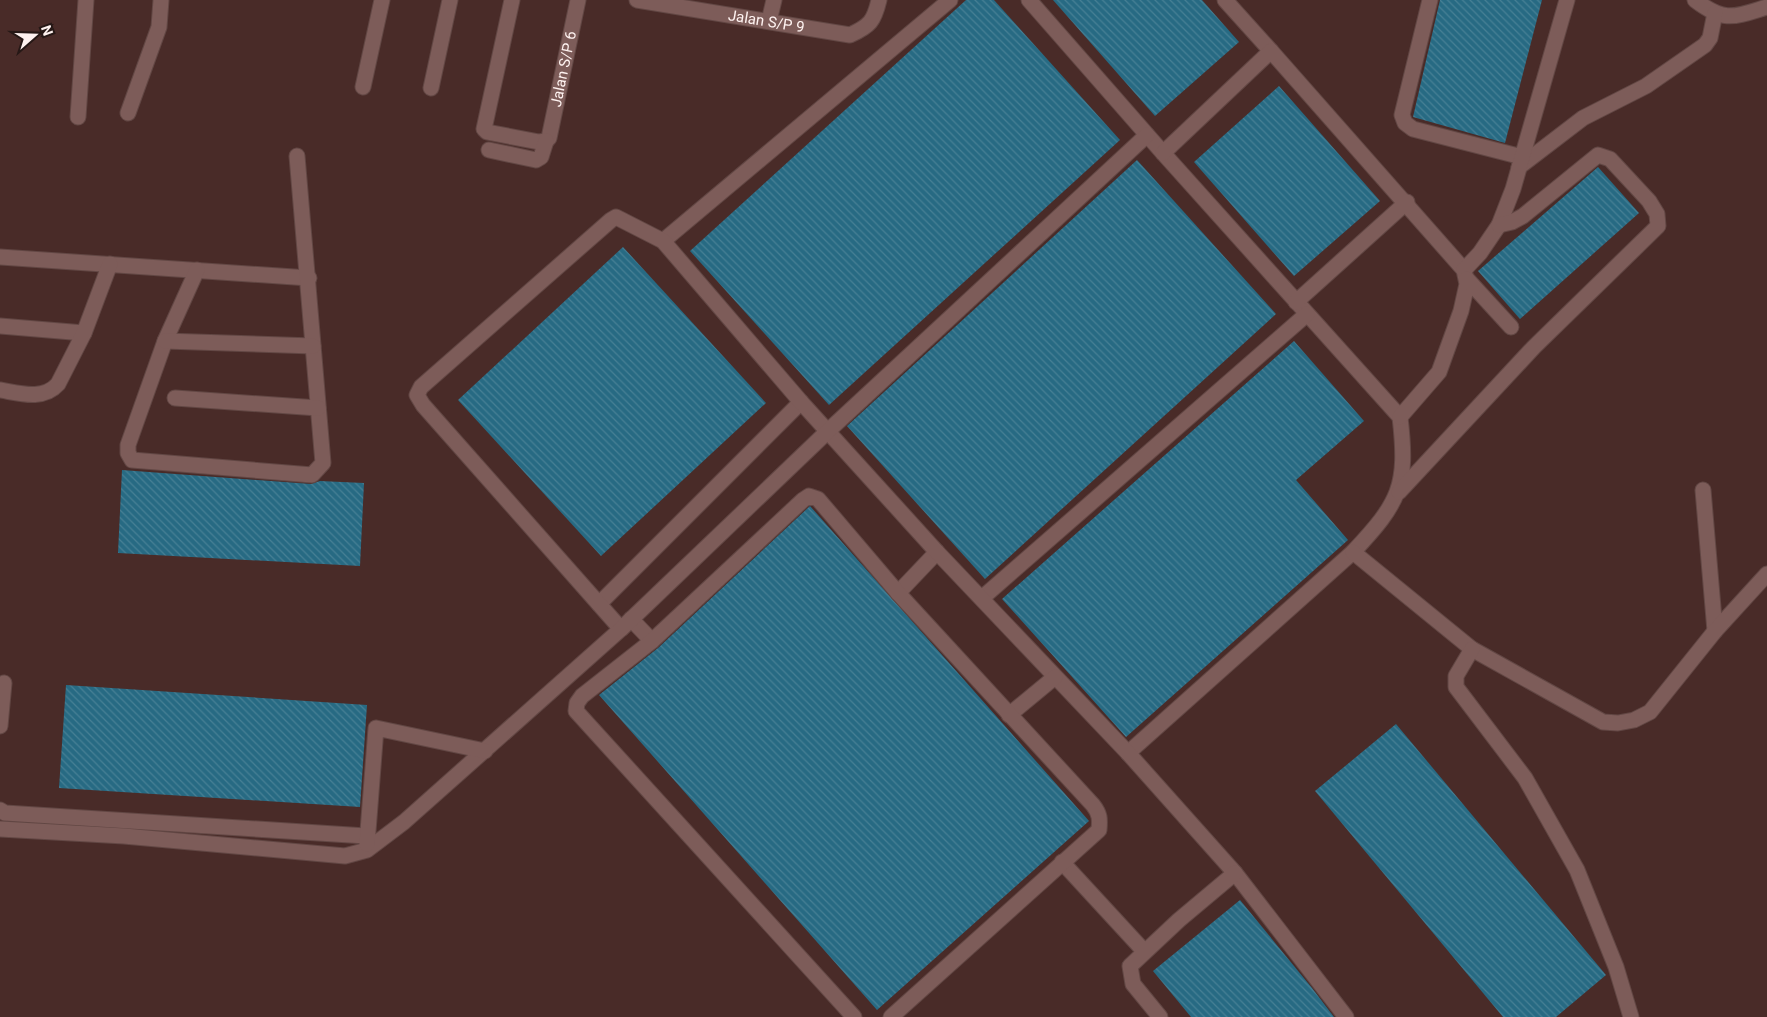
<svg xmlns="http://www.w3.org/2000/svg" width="1767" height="1017" font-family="Roboto,sans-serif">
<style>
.building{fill:url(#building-back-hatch)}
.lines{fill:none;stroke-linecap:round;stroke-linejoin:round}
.minor-casing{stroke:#624744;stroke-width:17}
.minor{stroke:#7d5c59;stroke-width:15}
.labels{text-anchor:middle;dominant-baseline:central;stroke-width:5;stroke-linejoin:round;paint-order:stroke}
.street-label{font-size:15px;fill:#fef2f0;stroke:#261816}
</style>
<defs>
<pattern id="building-back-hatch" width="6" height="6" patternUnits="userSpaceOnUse" patternTransform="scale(1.25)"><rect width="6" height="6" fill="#276a83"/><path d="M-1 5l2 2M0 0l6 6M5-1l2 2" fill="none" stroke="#478095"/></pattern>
</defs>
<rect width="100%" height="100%" fill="#492b28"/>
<!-- building -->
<g class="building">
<path d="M 966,0 L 994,0 L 1120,140 L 829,405 L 690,251 Z"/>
<path d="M 1053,0 L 1202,0 L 1239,42 L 1155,116 Z"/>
<path d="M 1440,0 L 1542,0 L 1505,143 L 1413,117 Z"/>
<path d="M 1279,86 L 1380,201 L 1294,276 L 1194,162 Z"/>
<path d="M 1137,160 L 1276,314 L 985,579 L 847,426 Z"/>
<path d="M 1598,167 L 1639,213 L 1520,319 L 1478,271 Z"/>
<path d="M 623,247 L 766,403 L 601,556 L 458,400 Z"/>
<path d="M 1294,341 L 1364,421 L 1296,480 L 1348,540 L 1126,737 L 1002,599 Z"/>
<path d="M 122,470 L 311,484 L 320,481 L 364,483 L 360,566 L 118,553 Z"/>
<path d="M 810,506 L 1089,821 L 877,1010 L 599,695 L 658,648 Z"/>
<path d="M 66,685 L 367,705 L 360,807 L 59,788 Z"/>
<path d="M 1396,724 L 1606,975 L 1556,1017 L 1503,1017 L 1315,791 Z"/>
<path d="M 1240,900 L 1312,988 L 1334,1017 L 1191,1017 L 1153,971 Z"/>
</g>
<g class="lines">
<!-- minor casing -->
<g class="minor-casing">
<g id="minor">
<path id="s1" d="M 512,0 L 484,129 L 487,132 L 539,142 L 546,141 L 549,138 L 578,0"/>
<path id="s2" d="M 637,0 L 850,35 C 870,26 874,21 879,0"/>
<path d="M 1029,0 L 1163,153 L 1400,417 C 1408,486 1400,502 1353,552 L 1128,753"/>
<path d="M 1225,0 L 1271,51"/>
<path d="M 1430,0 L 1402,115 L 1405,123 L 1413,129 L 1522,157"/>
<path d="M 1695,0 C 1725,23 1734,17 1767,7"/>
<path d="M 769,21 L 774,0"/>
<path d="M 363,87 L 382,0"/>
<path d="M 431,88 L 450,0"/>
<path d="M 128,113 L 159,27 L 161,0"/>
<path d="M 78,117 L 86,0"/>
<path d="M 489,150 L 536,160 L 541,157 L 546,141"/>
<path d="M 1163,153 L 1271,51 L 1464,270 L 1467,284 L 1461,311 L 1439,372 L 1400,417"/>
<path d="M 1519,167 L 1583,118 L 1646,86 L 1705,45 L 1710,38 L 1715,13"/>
<path d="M 663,241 L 950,0"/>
<path d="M 0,257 L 309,278"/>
<path d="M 197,270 L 165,341 L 128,445 L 128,453 L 132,460 L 312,475 L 323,463 L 297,156"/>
<path d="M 1464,270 L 1480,253 L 1499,225 L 1513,189 L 1567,0"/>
<path d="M 1467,279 L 1511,327"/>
<path d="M 1296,302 L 1407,202"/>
<path d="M 0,326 L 84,333"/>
<path d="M 165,341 L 313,346"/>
<path d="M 0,390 C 19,393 43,401 58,384 L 84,333 L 110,264"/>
<path d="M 175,398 L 318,408"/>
<path d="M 1703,490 L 1715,631"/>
<path d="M 1399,492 L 1534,347 L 1658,226 L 1657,214 L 1649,201 L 1610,159 L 1598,155 L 1523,216 L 1512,222 L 1499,225"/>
<path d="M 1353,552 L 1472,649 L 1603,722 L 1618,723 L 1634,720 L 1650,712 L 1715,631 L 1767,574"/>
<path d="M 898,593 L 937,552"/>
<path d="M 982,598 L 1307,314"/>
<path d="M 599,604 L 801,402"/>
<path d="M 631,619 L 652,641"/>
<path d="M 621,629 L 423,405 L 417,395 L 421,387 L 611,220 L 616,217 L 663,241 L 801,402 L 937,552 L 1128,753 L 1235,873 L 1346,1017"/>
<path d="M 1472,649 L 1456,676 L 1456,687 L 1525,778 L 1577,870 L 1616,967 L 1631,1017"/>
<path d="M 1009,715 L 1055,677"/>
<path d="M 0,726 L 4,683"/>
<path d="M 0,810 L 5,813 L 366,836"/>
<path d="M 0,829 L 124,836 L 345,856 L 367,850 L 404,822 L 621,629 L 828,431 L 1147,135"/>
<path d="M 367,844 L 376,728 L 485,751"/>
<path d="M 1062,862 L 1144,951"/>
<path d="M 854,1017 L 576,711 L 577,703 L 582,696 L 652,641 L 803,500 L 809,496 L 818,499 L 898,593 L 1093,805 C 1100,814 1100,819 1099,830 L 891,1017"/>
<path d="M 1160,1017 L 1133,984 L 1130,966 L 1179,920 L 1235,873"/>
</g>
</g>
<!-- minor -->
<use href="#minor" class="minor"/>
</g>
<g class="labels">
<!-- street labels -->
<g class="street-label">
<text stroke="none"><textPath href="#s2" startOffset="131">Jalan S/P 9</textPath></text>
<text stroke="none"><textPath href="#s1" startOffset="271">Jalan S/P 6</textPath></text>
</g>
</g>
<!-- north arrow -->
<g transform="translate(35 35) rotate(70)" stroke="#261816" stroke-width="4" paint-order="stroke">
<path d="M0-4L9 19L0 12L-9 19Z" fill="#fef2f0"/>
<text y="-8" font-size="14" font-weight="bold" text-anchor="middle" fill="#fef2f0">N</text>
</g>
</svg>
